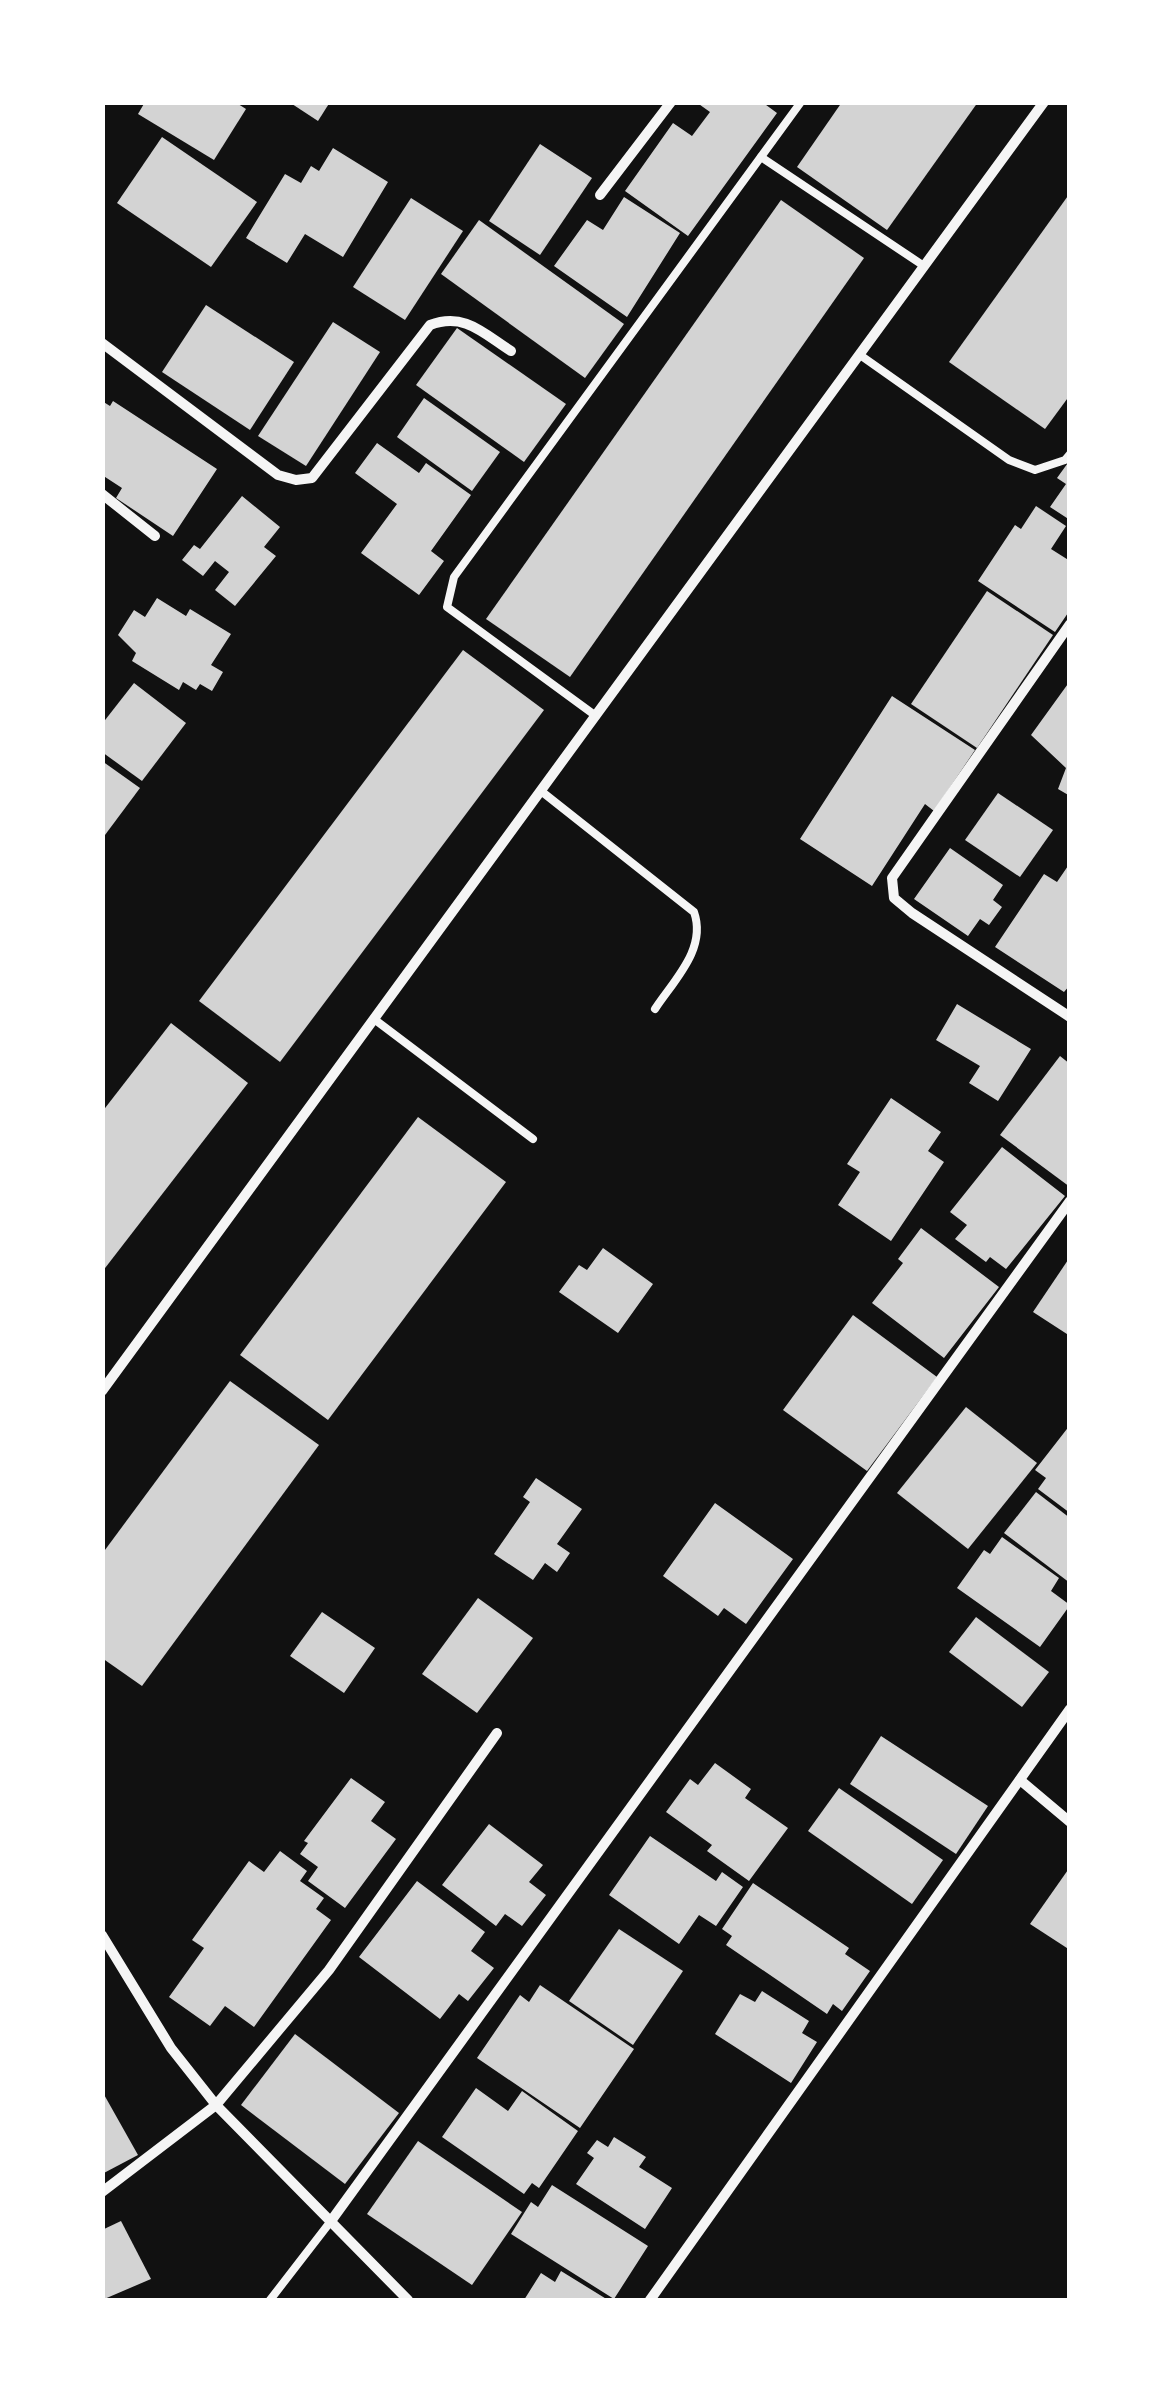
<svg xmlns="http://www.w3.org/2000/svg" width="1172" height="2403" font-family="'Fira Sans',sans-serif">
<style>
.building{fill:#d3d3d3}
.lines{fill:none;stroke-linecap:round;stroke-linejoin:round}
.service{stroke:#f5f5f5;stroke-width:8}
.minor{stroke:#f5f5f5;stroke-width:10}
</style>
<rect width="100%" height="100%" fill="#111"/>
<!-- building -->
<g class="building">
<path d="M 145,102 L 235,102 L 246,109 L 214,160 L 138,114 Z"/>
<path d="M 289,102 L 330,102 L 318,121 Z"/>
<path d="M 696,102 L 762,102 L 777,113 L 688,236 L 625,191 L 673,123 L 692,136 L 710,112 Z"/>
<path d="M 842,102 L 978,102 L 887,230 L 797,167 Z"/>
<path d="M 162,137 L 257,202 L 211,267 L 117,203 Z"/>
<path d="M 540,144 L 592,178 L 540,255 L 489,221 Z"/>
<path d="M 333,148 L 388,182 L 343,257 L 305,234 L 287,263 L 246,238 L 285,174 L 301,183 L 311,166 L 319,171 Z"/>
<path d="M 1070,193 L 1070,395 L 1045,429 L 949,362 Z"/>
<path d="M 624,197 L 680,233 L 627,317 L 554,266 L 587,220 L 603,230 Z"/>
<path d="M 411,198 L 463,231 L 405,320 L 353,287 Z"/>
<path d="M 781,200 L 864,258 L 570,677 L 486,619 Z"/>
<path d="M 479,220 L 624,324 L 585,378 L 441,274 Z"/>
<path d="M 206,305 L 294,362 L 250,430 L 162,372 Z"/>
<path d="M 333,322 L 380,352 L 306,466 L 258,436 Z"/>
<path d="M 457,328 L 566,404 L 524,462 L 416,385 Z"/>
<path d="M 424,398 L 500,452 L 472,491 L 397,437 Z"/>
<path d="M 102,401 L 110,406 L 113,401 L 217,469 L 173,536 L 116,498 L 122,488 L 102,475 Z"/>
<path d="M 377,443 L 419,473 L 426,463 L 471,495 L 431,551 L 444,561 L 419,595 L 361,553 L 397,504 L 355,473 Z"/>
<path d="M 1070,460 L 1070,520 L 1050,507 L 1066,484 L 1057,478 Z"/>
<path d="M 242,496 L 280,527 L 264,547 L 276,556 L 235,606 L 215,590 L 229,572 L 215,561 L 203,576 L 182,560 L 194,545 L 200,549 Z"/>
<path d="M 1036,506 L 1066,526 L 1051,549 L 1070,561 L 1070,610 L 1055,632 L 978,581 L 1015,525 L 1021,529 Z"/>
<path d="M 987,591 L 1053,635 L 977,748 L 911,704 Z"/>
<path d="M 157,598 L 186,616 L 190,609 L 231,634 L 211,665 L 223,672 L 212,691 L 200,684 L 196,690 L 183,682 L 179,690 L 132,661 L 136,653 L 118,635 L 134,610 L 145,617 Z"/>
<path d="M 463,650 L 544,710 L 280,1062 L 199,1001 Z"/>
<path d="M 1070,681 L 1070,796 L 1058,789 L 1066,768 L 1031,735 Z"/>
<path d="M 134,683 L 186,723 L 142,781 L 102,752 L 102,724 Z"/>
<path d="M 892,696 L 975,750 L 934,811 L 925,804 L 872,886 L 800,839 Z"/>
<path d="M 102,761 L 140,788 L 102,839 Z"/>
<path d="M 998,793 L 1053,830 L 1020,877 L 965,840 Z"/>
<path d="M 950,848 L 1003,885 L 993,900 L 1002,907 L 989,925 L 980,919 L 968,936 L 914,899 Z"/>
<path d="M 1070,863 L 1070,985 L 1064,992 L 995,947 L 1044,874 L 1057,882 Z"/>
<path d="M 957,1004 L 1031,1049 L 998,1101 L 969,1083 L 980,1066 L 936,1040 Z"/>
<path d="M 171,1023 L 248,1083 L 102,1272 L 102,1112 Z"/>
<path d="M 1060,1056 L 1070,1064 L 1070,1187 L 1000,1135 Z"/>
<path d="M 891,1098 L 941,1132 L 928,1151 L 944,1162 L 891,1241 L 838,1205 L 860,1172 L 847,1164 Z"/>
<path d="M 418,1117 L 506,1182 L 328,1420 L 240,1355 Z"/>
<path d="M 1002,1147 L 1065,1196 L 1006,1269 L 990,1257 L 986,1262 L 955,1239 L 967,1225 L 950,1212 Z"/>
<path d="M 921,1228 L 999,1287 L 944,1358 L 872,1303 L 903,1263 L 898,1259 Z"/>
<path d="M 603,1248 L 653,1284 L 618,1333 L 559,1292 L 579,1265 L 587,1270 Z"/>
<path d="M 1070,1257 L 1070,1336 L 1033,1312 Z"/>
<path d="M 853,1315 L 937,1377 L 867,1471 L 783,1410 Z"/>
<path d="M 230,1381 L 319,1445 L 142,1686 L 102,1658 L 102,1554 Z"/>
<path d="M 966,1407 L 1037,1463 L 968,1549 L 897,1493 Z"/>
<path d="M 1070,1425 L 1070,1513 L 1038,1489 L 1046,1478 L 1035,1470 Z"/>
<path d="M 536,1478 L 582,1509 L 557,1544 L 570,1553 L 557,1572 L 545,1563 L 533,1580 L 494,1554 L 530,1502 L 523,1497 Z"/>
<path d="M 1036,1492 L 1070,1518 L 1070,1583 L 1004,1533 Z"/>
<path d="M 715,1503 L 793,1559 L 746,1624 L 724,1608 L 718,1616 L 663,1576 Z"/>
<path d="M 1002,1537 L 1059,1578 L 1051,1591 L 1070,1605 L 1040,1647 L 957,1588 L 984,1550 L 990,1554 Z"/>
<path d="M 478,1598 L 533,1638 L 477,1713 L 422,1674 Z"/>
<path d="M 322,1612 L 375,1648 L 344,1693 L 290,1656 Z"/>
<path d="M 976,1617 L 1049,1672 L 1022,1707 L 949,1652 Z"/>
<path d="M 881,1736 L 988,1806 L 956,1854 L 850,1784 Z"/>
<path d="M 715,1763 L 751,1789 L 745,1798 L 788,1828 L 749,1881 L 707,1851 L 712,1845 L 666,1812 L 690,1779 L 698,1785 Z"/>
<path d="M 351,1778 L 385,1802 L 371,1821 L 396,1839 L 345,1908 L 308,1881 L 318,1867 L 300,1854 L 308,1843 L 304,1841 Z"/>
<path d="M 839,1788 L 943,1860 L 912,1904 L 808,1831 Z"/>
<path d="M 489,1824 L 543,1865 L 529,1882 L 546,1895 L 522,1926 L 505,1914 L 496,1926 L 442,1885 Z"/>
<path d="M 650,1836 L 716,1881 L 722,1872 L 743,1887 L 716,1926 L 699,1915 L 679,1944 L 609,1895 Z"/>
<path d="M 280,1851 L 307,1871 L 300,1881 L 324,1898 L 316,1909 L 331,1920 L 254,2027 L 225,2006 L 210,2026 L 169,1997 L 204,1948 L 192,1940 L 249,1861 L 264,1872 Z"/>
<path d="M 1070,1867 L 1070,1950 L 1030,1924 Z"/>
<path d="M 417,1881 L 485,1932 L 471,1951 L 494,1968 L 468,2001 L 459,1994 L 440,2019 L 359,1957 Z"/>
<path d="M 753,1883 L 849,1948 L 845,1954 L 870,1971 L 842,2011 L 833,2004 L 827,2014 L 726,1945 L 732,1936 L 722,1929 Z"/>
<path d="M 619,1929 L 683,1971 L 633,2045 L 569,2001 Z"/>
<path d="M 540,1985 L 634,2049 L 580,2128 L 477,2058 L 520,1995 L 529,2002 Z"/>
<path d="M 762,1991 L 809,2021 L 802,2033 L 817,2042 L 791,2083 L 715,2034 L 740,1994 L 755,2002 Z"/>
<path d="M 295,2034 L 399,2113 L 345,2184 L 241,2105 Z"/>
<path d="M 476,2088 L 508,2111 L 522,2091 L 578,2131 L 539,2188 L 532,2183 L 524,2194 L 442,2137 Z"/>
<path d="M 102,2091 L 138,2155 L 102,2174 Z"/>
<path d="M 614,2137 L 646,2157 L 639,2167 L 672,2188 L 645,2229 L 576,2184 L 594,2158 L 587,2153 L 597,2140 L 608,2147 Z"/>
<path d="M 418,2141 L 522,2212 L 472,2285 L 367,2214 Z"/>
<path d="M 552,2185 L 648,2246 L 614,2299 L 511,2234 L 531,2202 L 538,2207 Z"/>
<path d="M 121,2221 L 151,2279 L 102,2300 L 102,2230 Z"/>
<path d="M 561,2271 L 608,2300 L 524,2300 L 541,2273 L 555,2282 Z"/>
</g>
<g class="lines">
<!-- service -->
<g class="service">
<path d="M 761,157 L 924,266"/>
<path d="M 860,355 L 1009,460 L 1035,470 L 1065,460 L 1070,454"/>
<path d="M 596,716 L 447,607 L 454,577 L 801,102"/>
<path d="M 541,791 L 694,912 C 707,949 674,980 655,1009"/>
<path d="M 374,1019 L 533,1139"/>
<path d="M 270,2300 L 331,2221"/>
</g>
<!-- minor -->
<g class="minor">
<path d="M 600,195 L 671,102"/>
<path d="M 102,343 L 278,475 L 296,480 L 312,478 L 430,325 C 464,312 483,333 511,351"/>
<path d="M 102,494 L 155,536"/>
<path d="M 1070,624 L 892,878 L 894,898 L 912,913 L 1070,1017"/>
<path d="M 102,1391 L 1044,102"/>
<path d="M 1020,1780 L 1070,1822"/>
<path d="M 102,1935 L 171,2048 L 216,2105 L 408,2300"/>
<path d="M 102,2192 L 216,2105 L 329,1970 L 497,1733"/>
<path d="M 331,2221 L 1070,1201"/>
<path d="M 650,2300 L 1070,1709"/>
</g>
</g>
<!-- border -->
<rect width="1172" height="2403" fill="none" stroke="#ffffff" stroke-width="210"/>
</svg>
